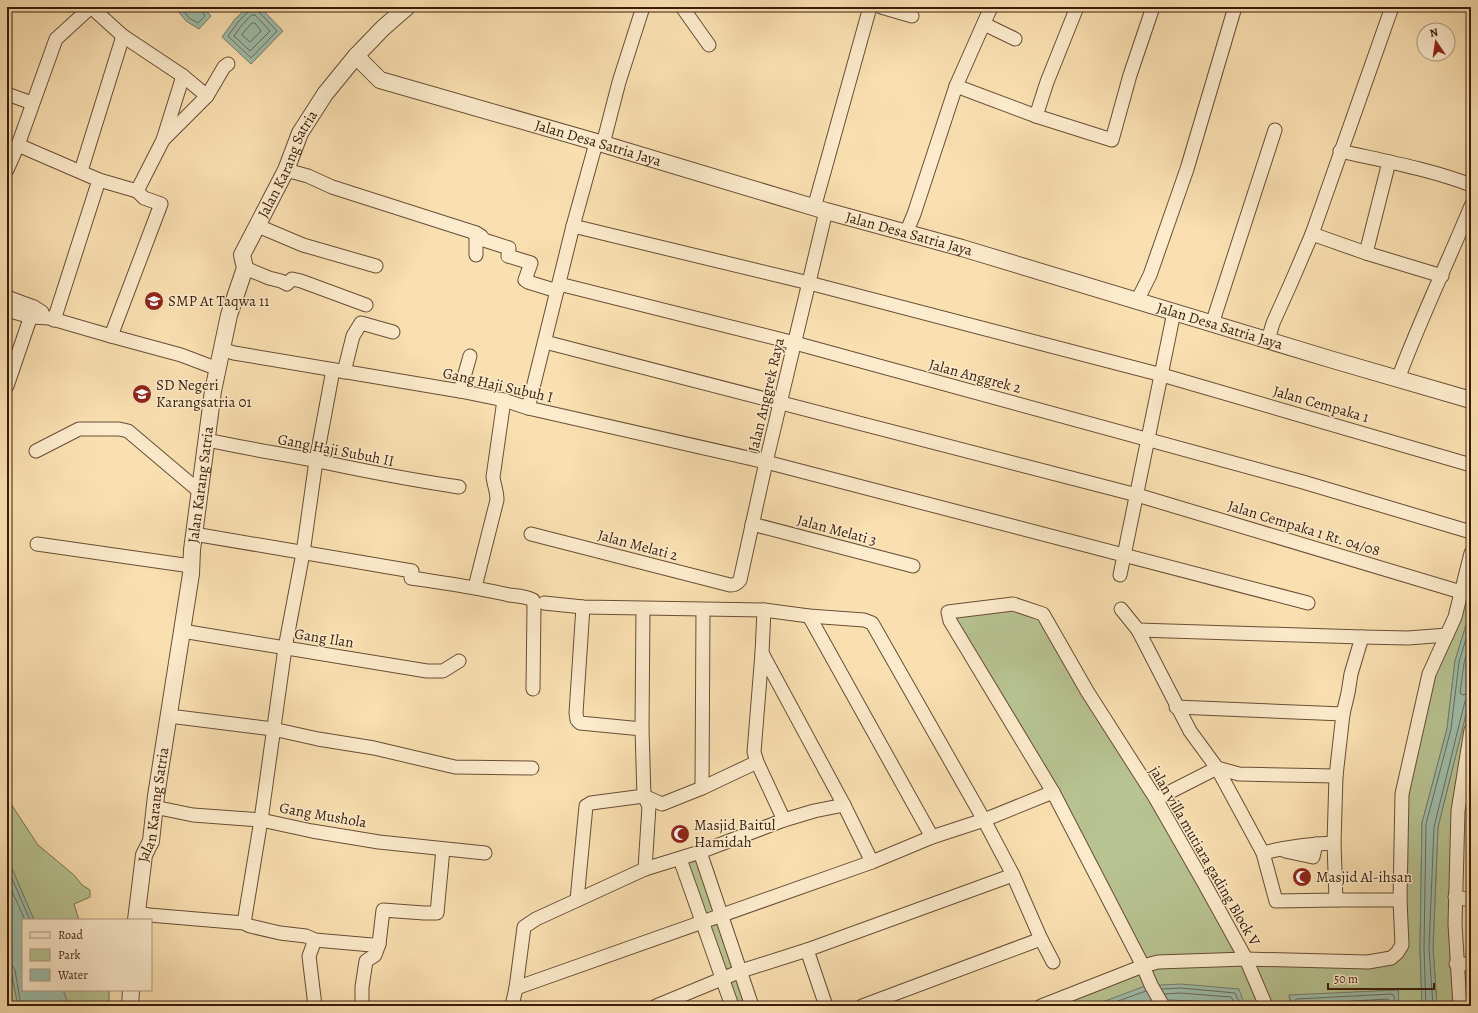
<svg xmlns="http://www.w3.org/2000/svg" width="1478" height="1013" font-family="Alegreya,serif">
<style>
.green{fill:#b7c391;stroke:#78704e}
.water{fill:#9ebdaa;stroke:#767d6a}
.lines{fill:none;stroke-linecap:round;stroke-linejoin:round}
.shore{stroke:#6c6c5a;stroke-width:1}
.minor-casing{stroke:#6a4d34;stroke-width:15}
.tertiary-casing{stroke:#6a4d34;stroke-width:18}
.minor{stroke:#fcebcc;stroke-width:13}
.tertiary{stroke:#fcebcc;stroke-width:16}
.labels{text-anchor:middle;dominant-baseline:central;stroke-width:3;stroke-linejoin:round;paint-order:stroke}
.street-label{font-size:15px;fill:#3a1c0a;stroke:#fcebcc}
.poi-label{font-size:15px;fill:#3a1c0a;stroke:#fcebcc;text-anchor:start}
</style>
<rect width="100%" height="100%" fill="#fae0b1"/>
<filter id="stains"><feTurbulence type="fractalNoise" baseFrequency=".005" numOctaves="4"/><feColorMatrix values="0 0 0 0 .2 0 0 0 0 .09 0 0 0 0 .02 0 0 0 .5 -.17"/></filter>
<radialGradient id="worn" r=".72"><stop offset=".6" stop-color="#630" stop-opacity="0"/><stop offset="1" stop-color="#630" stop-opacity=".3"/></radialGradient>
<!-- green -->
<g class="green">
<path d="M 1471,553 L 1471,609 L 1455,661 L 1447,729 L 1422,823 L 1420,949 L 1422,1006 L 1399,1006 L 1398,990 L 1289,996 L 1292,1006 L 1041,1006 L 1143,966 L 948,612 L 1013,604 L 1043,614 L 1246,959 L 1368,962 L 1397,953 L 1401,822 L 1421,710 Z"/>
<path d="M 1471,694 L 1471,785 L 1462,784 L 1458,987 L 1471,986 L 1471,1006 L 1437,1006 L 1433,948 L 1438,827 Z"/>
<path d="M 7,798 L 38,845 L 74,875 L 82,885 L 90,890 L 90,897 L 74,904 L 79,920 L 34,920 L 7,857 Z"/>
<path d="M 700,852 L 752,1006 L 732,1006 L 680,859 Z"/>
<path d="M 7,963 L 11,971 L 18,1006 L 7,1006 Z"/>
<path d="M 63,990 L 109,990 L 109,1006 L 69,1006 Z"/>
</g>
<!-- water -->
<g class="water">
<path d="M 181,7 L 203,7 L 211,16 L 199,29 L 186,21 L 178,11 Z"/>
<path d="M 248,7 L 260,7 L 283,31 L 251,64 L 222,37 L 235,19 Z"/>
<path d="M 1471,609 L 1471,694 L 1438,827 L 1433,948 L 1437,1006 L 1422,1006 L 1420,949 L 1422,823 L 1447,729 L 1455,661 Z"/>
<path d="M 7,857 L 34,920 L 23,920 L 23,990 L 63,990 L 69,1006 L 18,1006 L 11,971 L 7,963 Z"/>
<path d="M 1181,984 L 1239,989 L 1245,1006 L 1092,1006 L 1145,986 Z"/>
<path d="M 1398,990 L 1399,1006 L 1292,1006 L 1289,995 Z"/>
</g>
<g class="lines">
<!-- shore -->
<g class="shore">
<path d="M 184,7 L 184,11 L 189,18 L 198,23 L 205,16 L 201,10 L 200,7"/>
<path d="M 250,7 L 249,11 L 238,22 L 228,36 L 251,58 L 277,31 L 258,11 L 257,7"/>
<path d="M 252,15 L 255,15 L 270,31 L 250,51 L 234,36 L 242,25 Z"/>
<path d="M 252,23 L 255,23 L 261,31 L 250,42 L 242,35 Z"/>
<path d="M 1471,639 L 1464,663 L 1460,693 L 1463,695 L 1471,692"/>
<path d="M 7,867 L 30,920"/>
<path d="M 7,880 L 25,920"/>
<path d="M 7,962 L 11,964 L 15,970 L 21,1006"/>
<path d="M 1162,989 L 1181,988 L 1235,993 L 1241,1006"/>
<path d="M 1165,994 L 1180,993 L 1231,997 L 1236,1006"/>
<path d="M 1168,1000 L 1220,1002 L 1227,1003 L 1229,1006"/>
<path d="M 1104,1006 L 1146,991"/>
<path d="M 1295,1006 L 1295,1001 L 1296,999 L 1392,994 L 1394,996 L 1395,1006"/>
<path d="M 1300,1006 L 1302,1004 L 1388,999 L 1389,1001 L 1390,1006"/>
<path d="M 1426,1006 L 1424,949 L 1426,824 L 1451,729 L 1459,662 L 1471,622"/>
<path d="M 1433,1006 L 1429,948 L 1434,827 L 1465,701 L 1468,698 L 1471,697"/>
</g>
<!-- minor casing -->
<g class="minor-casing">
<g id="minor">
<path d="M 682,7 L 709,45"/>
<path d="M 881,7 L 912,16"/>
<path d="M 984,24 L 1015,39"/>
<path d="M 956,86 L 1036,116 L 1112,140 L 1130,75 L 1153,7"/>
<path d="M 7,94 L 32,103"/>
<path d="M 1036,116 L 1047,82 L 1077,7"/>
<path d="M 165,138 L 207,96 L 224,67 L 228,64"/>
<path d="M 603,144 L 619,82 L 643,7"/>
<path d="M 18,145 L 99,180 L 137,191 L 144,198 L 161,204 L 111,336"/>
<path d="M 1340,151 C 1384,161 1429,169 1471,185"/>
<path d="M 7,170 L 18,145 L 56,39 L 91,7 L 123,36 L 183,76 L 207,96"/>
<path d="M 286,170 L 308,176 L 332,187 L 476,233 L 481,236 L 484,240 L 509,248 L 508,256 L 531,263 L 525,280 L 528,282 L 557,291"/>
<path d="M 81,171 L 123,36"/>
<path d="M 137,191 L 163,140 L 183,76"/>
<path d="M 814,208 L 870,7"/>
<path d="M 258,226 L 303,245 L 376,266"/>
<path d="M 573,226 L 809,283 L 1162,375 L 1471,465"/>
<path d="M 476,233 L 476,255"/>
<path d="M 906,233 L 914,214 L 956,86 L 991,7"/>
<path d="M 1312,234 L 1366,253 L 1442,276"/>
<path d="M 1366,253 L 1389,162"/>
<path d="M 245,268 L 269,278 L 281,281 L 287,284 L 292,279 L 301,281 L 366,305"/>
<path d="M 559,284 L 795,343 L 1303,482 L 1471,532"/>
<path d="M 7,297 L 34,307 L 42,312"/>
<path d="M 1137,301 L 1150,275 L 1187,169 L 1235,7"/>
<path d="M 7,310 L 31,317 L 49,318 L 111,336 L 181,355 L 218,369"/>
<path d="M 54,320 L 99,180"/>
<path d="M 1212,324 L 1275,130"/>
<path d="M 1268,340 L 1273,323 L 1291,283 L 1312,234 L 1392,7"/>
<path d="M 545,342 L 1137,495 L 1471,595"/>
<path d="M 221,349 L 234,353 L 460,391 L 504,400 L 528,408 L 766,462 L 1308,603"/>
<path d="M 344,372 L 353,336 L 361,323 L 393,332"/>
<path d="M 1398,379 C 1420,320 1447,264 1471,206"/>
<path d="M 7,386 L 34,307"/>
<path d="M 460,391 L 470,356"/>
<path d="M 528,408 L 573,226 L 596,143"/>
<path d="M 207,440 C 244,448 281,454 318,461 C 365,471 412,480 459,487"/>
<path d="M 36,451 L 79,429 L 119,429 L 128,431 L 199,491"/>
<path d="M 752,524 L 913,566"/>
<path d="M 194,534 L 412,571 L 411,578 C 444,583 476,587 509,595 C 517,596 525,596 533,600 L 534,606 L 533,689"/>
<path d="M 531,534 L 730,585 C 735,585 737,584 740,580 L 766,462 L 826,211"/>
<path d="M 37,544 L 191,566"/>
<path d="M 1120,575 L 1174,312"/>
<path d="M 475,587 L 497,500 C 497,491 494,485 493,477 L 504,400"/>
<path d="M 544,603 L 583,607 L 764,610 L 809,616 L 864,620 L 872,623 L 984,820 L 1013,875 L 1041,939 L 1053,962"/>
<path d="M 583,607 L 576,713 L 577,720 L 580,723 L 642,729"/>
<path d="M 643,609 L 642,729 L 644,796 L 649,806 L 645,869"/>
<path d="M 1121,609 L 1138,630 L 1190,731 L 1217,768 L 1263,853 L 1276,901 L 1336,900"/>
<path d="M 764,610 L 762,653 L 754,752 L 757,762 L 784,820"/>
<path d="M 809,616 L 932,837"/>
<path d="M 1138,630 L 1362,637 L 1408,638 L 1447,635"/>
<path d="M 182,631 L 427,671 L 443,671 L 459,661"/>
<path d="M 762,653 L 844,805 L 872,862"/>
<path d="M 1176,707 L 1343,714"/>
<path d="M 169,716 L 273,729 L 318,739 L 374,748 L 455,767 L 532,768"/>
<path d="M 1336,776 L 1334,843 L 1336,900 L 1400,900"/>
<path d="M 702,788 L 703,610"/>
<path d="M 644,796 L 662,804 L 702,788 L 757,762"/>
<path d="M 1156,799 L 1217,768 L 1239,774 L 1336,776 L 1343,714 L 1348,693 L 1351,674 L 1362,637"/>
<path d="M 154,807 L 193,815 L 261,820 L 312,831 L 379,842 L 485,853"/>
<path d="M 1285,851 L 1313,857 L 1316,844"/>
<path d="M 700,852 L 752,1006"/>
<path d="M 1263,853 C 1286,847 1310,844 1334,843"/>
<path d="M 680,859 L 732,1006"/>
<path d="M 1455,897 L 1471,900"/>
<path d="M 577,900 L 586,806 L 591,803 L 644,796"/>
<path d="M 136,912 L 149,915 L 244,923 L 250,926 L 280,933 L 306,936 L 315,940 L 372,945 L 379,944 L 383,910 L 424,913 L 437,913 L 443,849"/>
<path d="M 244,923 L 261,820 L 285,648 L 303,553 L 316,461 L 333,370"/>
<path d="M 807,950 L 826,1006"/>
<path d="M 1456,964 L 1471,964"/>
<path d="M 516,988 L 872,862 L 932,837 L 984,820 L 1053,792"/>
<path d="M 315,1006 L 309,956 L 315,940"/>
<path d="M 362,1006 L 362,987 L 366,961 L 375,955 L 379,944"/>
<path d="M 512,1006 L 516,988 L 524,927 L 536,919 L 645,869 L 700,852 L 784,820 L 814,811 L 844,805"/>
<path d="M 656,1006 L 741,971 L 807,950 L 1013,875"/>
<path d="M 862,1006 L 1041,939"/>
<path d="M 1041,1006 L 1143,966 L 1158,962 L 1246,959 L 1368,962 L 1391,958 L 1397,953 L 1402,945 L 1400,900 L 1402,794 L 1429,674 L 1455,617 L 1471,553"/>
<path d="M 1163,1006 L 1151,985 L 1143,966 L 1053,792 L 950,621 L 948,612 L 1013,604 L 1043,614 L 1087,691 L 1156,799 L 1204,883 L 1246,959 L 1266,1006"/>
<path d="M 1460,1006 L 1455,924 L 1458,811 L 1471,730"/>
</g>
</g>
<!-- tertiary casing -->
<g class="tertiary-casing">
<g id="tertiary">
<path id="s1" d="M 356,56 L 380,80 L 603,144 L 826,211 L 962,248 L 1333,360 L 1471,400"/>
<path id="s2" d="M 136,920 L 144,855 L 151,841 L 156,796 L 191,574 L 192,550 L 213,391 L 229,315 L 245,268 L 242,255 L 286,170 L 300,133 L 325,94 L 356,56 L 383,28 L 407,7"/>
<path d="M 130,1006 L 131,990"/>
</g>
</g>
<!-- minor -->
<use href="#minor" class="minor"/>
<!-- tertiary -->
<use href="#tertiary" class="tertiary"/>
</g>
<!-- icons -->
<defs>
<g id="school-disc" transform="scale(1)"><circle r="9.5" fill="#8f2418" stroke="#fcebcc"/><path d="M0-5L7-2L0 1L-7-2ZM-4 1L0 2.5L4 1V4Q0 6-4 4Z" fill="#fff"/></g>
<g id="mosque-disc" transform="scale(1)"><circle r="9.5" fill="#8f2418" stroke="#fcebcc"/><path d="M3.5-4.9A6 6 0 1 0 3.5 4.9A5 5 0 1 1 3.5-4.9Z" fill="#fff"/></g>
</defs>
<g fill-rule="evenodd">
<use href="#school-disc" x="154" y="301"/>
<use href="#school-disc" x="142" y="394"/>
<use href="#mosque-disc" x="680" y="834"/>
<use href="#mosque-disc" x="1302" y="877"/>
</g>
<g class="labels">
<!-- street labels -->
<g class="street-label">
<text stroke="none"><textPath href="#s1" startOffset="261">Jalan Desa Satria Jaya</textPath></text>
<text stroke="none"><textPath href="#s2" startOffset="778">Jalan Karang Satria</textPath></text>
<text stroke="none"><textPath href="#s1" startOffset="585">Jalan Desa Satria Jaya</textPath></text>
<text stroke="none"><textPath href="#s1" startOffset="909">Jalan Desa Satria Jaya</textPath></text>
<text transform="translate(975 376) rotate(15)">Jalan Anggrek 2</text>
<text transform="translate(498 385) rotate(13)">Gang Haji Subuh I</text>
<text transform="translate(766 395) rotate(-77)">Jalan Anggrek Raya</text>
<text transform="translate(1321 404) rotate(16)">Jalan Cempaka 1</text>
<text transform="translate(336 450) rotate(11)">Gang Haji Subuh II</text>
<text stroke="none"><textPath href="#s2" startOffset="441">Jalan Karang Satria</textPath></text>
<text transform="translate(1304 528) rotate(17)">Jalan Cempaka 1 Rt. 04/08</text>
<text transform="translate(837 530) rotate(15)">Jalan Melati 3</text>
<text transform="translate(638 545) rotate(15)">Jalan Melati 2</text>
<text transform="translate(324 638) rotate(9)">Gang Ilan</text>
<text stroke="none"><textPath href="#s2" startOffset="117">Jalan Karang Satria</textPath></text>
<text transform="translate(323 815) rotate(10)">Gang Mushola</text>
<text transform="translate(1205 856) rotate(60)">jalan villa mutiara gading Block V</text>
</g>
<!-- poi labels -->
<g class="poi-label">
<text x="168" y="301">SMP At Taqwa 11</text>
<text x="156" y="385">SD Negeri<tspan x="156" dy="17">Karangsatria 01</tspan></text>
<text x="694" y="825">Masjid Baitul<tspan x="694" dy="17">Hamidah</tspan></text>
<text x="1316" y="877">Masjid Al-ihsan</text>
</g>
</g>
<!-- margin -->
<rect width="1478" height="1013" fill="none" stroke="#fae0b1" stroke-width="24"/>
<rect x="8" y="8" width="1462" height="997" fill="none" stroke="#3a1c0a" stroke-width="2"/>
<rect x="12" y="12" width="1454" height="989" fill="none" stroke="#3a1c0a"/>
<!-- legend -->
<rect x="22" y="919" width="130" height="72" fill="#fcebcc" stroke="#ae987e"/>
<rect x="30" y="932" width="20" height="6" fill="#fcebcc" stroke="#ae987e"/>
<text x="58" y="939" font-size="12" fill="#3a1c0a">Road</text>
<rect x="30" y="949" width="20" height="12" fill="#b7c391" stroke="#ae987e"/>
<text x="58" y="959" font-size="12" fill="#3a1c0a">Park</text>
<rect x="30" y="969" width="20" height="12" fill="#9ebdaa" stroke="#ae987e"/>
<text x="58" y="979" font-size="12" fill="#3a1c0a">Water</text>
<!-- north arrow -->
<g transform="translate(1436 42) rotate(347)"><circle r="19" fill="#fcebcc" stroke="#ae987e"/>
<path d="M0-3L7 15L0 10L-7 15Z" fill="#8f2418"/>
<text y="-6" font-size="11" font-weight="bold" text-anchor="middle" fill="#3a1c0a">N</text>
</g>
<!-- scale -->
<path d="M1328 983v6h106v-6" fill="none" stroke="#3a1c0a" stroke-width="2"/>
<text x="1334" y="983" font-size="12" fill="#3a1c0a" stroke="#fcebcc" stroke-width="3" paint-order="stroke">50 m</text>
<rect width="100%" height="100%" filter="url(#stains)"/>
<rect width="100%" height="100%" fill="url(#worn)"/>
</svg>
